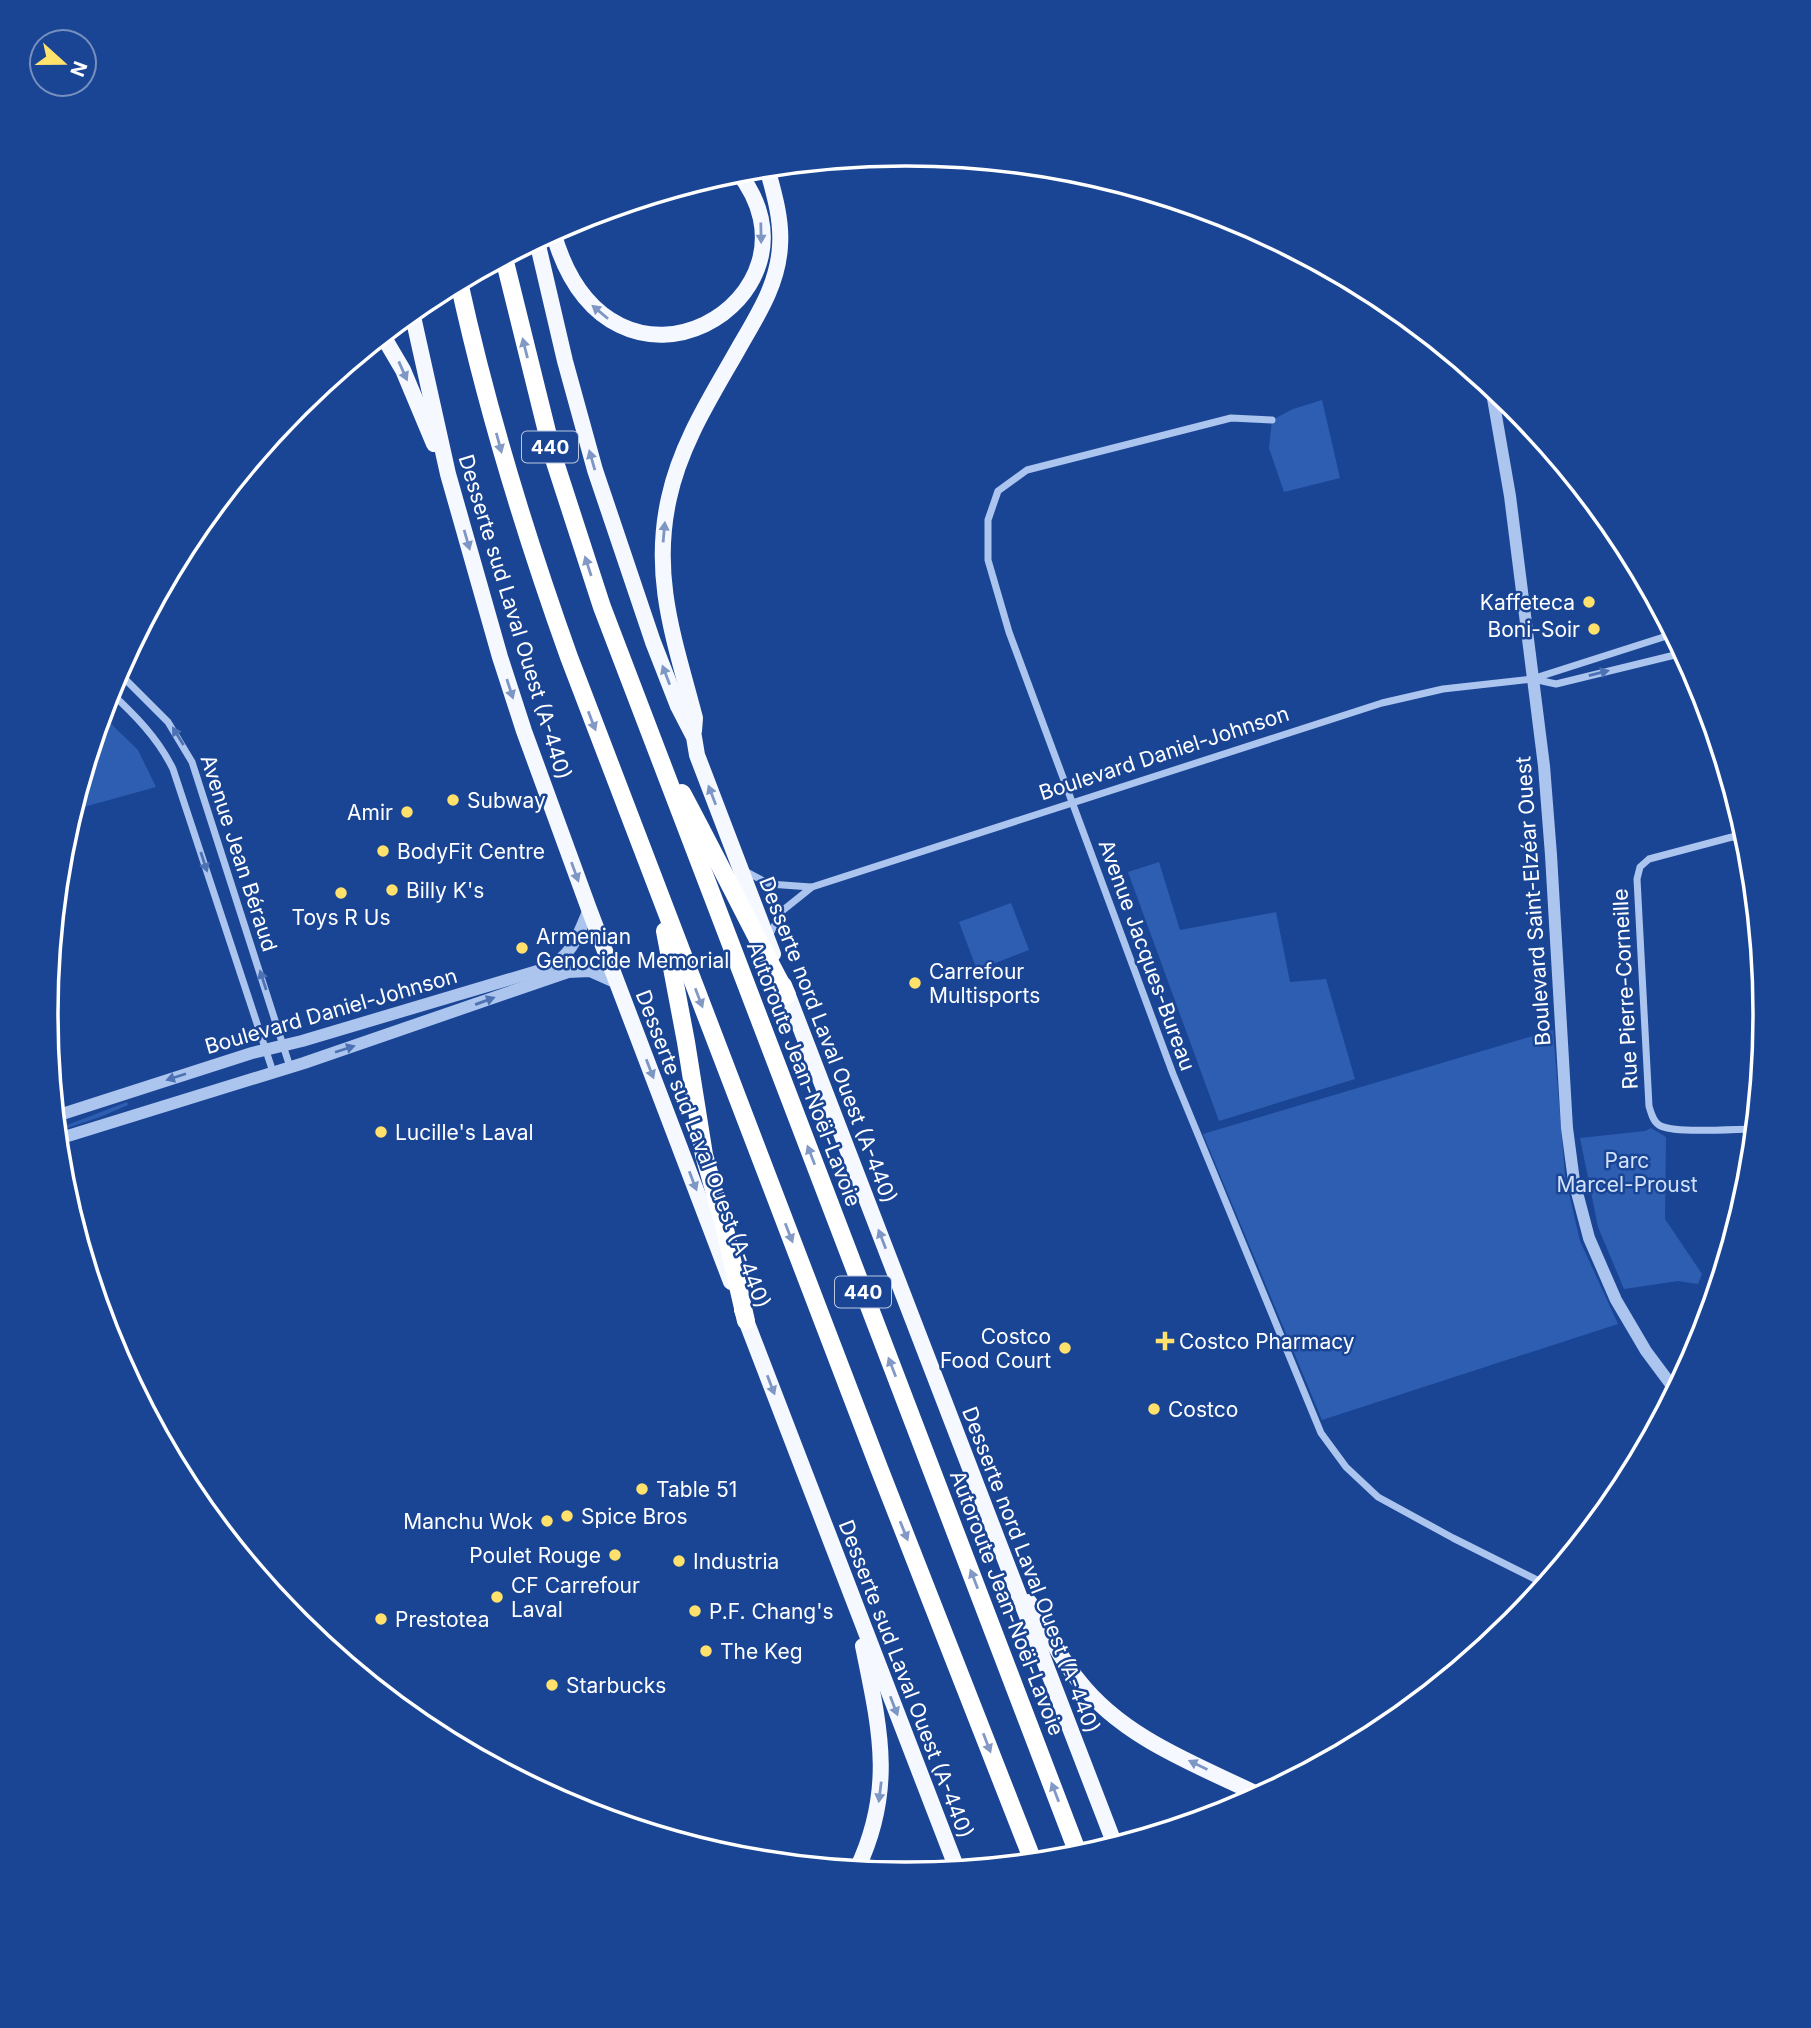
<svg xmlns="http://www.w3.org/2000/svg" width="1811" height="2028" font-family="Inter,sans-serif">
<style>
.green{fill:#2e5eb2}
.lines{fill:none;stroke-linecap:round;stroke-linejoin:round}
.minor{stroke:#acc5ef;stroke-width:7}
.tertiary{stroke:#acc5ef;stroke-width:12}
.primary{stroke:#f5f8ff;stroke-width:16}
.motorway{stroke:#fff;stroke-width:18}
.oneway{fill:#7d96c4}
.oneway2{fill:#8199c4}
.oneway3{fill:#4d72b4}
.poi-dot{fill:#ffe16b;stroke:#1a4594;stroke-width:2.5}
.labels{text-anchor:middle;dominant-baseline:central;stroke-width:5;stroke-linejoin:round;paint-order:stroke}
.shield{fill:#1a4594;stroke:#bac7df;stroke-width:2}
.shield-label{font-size:19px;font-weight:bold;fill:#fff}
.poi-label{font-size:21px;fill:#fff;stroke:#1a4594;text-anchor:start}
.street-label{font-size:21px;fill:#fff;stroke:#1a4594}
.park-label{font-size:21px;fill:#d3e2fb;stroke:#1a4594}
.rim{fill:none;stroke:#fff;stroke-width:3.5}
</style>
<rect width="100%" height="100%" fill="#1a4594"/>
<!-- green -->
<g class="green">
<path d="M 1322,400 L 1340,478 L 1284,492 L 1269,448 L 1272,420 L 1293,409 Z"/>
<path d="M 102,715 L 138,750 L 156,787 L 73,810 Z"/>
<path d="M 1159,862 L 1180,930 L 1276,912 L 1290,982 L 1326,979 L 1355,1079 L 1219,1121 L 1128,872 Z"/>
<path d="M 1011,903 L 1029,950 L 977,970 L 959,922 Z"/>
<path d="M 1553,1030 L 1565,1176 L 1580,1241 L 1618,1324 L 1322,1420 L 1203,1134 Z"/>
<path d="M 127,1102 L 128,1105 L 100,1117 L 58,1131 L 57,1129 Z"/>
<path d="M 1651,1128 L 1666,1137 L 1665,1219 L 1702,1274 L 1698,1284 L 1678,1281 L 1624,1289 L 1598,1227 L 1580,1138 L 1645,1131 Z"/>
</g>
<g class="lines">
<!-- minor -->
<g class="minor">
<path d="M 1495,410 L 1513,405"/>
<path d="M 1272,420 L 1231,418 L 1027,470 L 998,491 L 988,520 L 988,560 L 1009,632 L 1173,1074 L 1321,1433 L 1346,1467 L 1378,1497 L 1453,1538 L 1545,1584"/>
<path d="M 118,672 L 168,722 L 192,762 L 290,1067"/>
<path d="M 1533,679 L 1556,684 L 1683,653"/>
<path d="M 109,691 C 134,714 158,738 173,769 L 273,1072"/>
<path d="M 1748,842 L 1742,839 L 1732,837 L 1649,859 L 1640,867 L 1637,879 L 1649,1106 C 1651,1113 1653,1121 1659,1125 C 1672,1134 1735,1129 1754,1129"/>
<path d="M 743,870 L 769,884 L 811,887"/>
<path d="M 769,936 L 782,911 L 812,887 L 1382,703 L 1443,689 L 1532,679 L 1673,634"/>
<path d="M 1761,964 L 1763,989"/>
<path d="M 1715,1293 L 1717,1288"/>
</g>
<!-- tertiary -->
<g class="tertiary">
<path d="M 1491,387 L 1510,496 L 1544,766 L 1551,855 L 1567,1128 L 1574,1181 L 1589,1238 L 1616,1300 L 1646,1351 L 1675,1390"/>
<path d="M 56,1116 L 252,1053 L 302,1041 L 544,969 C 572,957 578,936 589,909"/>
<path d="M 58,1139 L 304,1063 L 568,972 L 590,971 L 617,983"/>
</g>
<!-- primary -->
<g class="primary">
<path d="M 553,232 C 610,434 839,297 737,171"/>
<path d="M 537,241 L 565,361 L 595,470 L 653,642 L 678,706 L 694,737 L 697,755 L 773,954"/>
<path d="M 412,312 L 448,474 L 500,657 L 524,731 L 589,909 L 731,1282"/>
<path d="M 383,336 L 403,370 L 434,444"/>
<path d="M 694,731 L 695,718 C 675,641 651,578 669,498 C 681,442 713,394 741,344 C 759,313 778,283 780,246 C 782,220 774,193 767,168"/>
<path d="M 784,985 L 1115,1845"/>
<path d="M 742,1310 L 957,1869"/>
<path d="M 1029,1602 C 1045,1628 1059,1656 1078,1680 C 1123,1738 1195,1764 1259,1795"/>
<path d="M 857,1869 C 895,1789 880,1729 863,1646"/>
</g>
<!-- motorway -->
<g class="motorway">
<path d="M 504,258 L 553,456 L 602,607 L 1079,1856"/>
<path d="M 459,282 C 487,410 525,534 569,657 L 879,1468 L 1033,1861"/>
<path d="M 682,793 C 718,860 751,928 787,995"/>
<path d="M 665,931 L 686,1042 L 704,1155 L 724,1225 L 746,1321"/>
</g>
</g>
<!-- one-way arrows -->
<defs><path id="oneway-solid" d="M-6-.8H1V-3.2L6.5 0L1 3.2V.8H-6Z" transform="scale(1.75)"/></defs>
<g class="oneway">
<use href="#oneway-solid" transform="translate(761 233) rotate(89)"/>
<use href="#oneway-solid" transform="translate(600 312) rotate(-140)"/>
<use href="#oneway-solid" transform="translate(403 371) rotate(66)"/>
<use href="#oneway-solid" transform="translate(592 460) rotate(-106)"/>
<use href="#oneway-solid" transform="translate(664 532) rotate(-85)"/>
<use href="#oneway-solid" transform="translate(467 540) rotate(74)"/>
<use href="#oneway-solid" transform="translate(666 675) rotate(-111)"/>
<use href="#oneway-solid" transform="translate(510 689) rotate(72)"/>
<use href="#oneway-solid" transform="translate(712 795) rotate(-111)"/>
<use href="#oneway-solid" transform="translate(575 872) rotate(70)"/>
<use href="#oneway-solid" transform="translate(650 1069) rotate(69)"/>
<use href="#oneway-solid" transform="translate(693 1181) rotate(69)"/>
<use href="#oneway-solid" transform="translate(882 1239) rotate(-111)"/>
<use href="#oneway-solid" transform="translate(771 1385) rotate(69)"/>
<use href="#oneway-solid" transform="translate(894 1706) rotate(69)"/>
<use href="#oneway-solid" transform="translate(1198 1765) rotate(-154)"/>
<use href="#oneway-solid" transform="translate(880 1792) rotate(97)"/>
</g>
<g class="oneway2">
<use href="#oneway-solid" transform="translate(525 348) rotate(-104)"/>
<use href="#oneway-solid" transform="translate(499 443) rotate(75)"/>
<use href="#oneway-solid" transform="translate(588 566) rotate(-108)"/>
<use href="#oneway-solid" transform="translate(592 721) rotate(69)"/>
<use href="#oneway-solid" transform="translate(699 998) rotate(69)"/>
<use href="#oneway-solid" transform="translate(811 1155) rotate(-111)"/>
<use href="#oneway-solid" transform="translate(789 1233) rotate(69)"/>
<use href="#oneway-solid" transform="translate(892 1367) rotate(-111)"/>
<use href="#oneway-solid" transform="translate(904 1531) rotate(68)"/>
<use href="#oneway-solid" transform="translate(974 1579) rotate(-111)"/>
<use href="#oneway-solid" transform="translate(987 1743) rotate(69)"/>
<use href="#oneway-solid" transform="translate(1055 1792) rotate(-111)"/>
</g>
<g class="oneway3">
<use href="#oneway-solid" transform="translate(1599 673) rotate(-14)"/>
<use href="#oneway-solid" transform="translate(178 736) rotate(-122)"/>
<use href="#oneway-solid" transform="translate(204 862) rotate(72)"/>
<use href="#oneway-solid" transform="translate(263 980) rotate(-108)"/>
<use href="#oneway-solid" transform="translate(485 1001) rotate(-20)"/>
<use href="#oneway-solid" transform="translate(345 1049) rotate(-18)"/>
<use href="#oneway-solid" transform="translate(176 1077) rotate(162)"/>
</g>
<!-- markers -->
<g class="poi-dot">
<circle cx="1589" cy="602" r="7"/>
<circle cx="1594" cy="629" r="7"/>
<circle cx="453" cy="800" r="7"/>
<circle cx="407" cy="812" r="7"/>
<circle cx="383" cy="851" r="7"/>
<circle cx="392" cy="890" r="7"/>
<circle cx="341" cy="893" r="7"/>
<circle cx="522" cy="948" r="7"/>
<circle cx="915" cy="983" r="7"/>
<circle cx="381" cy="1132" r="7"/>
<path d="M1161.5 1330.5h7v7h7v7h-7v7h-7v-7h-7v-7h7z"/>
<circle cx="1065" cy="1348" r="7"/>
<circle cx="1154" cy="1409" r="7"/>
<circle cx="642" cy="1489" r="7"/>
<circle cx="567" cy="1516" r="7"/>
<circle cx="547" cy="1521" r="7"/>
<circle cx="615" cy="1555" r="7"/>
<circle cx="679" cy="1561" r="7"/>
<circle cx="497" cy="1597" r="7"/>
<circle cx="695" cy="1611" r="7"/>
<circle cx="381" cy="1619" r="7"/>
<circle cx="706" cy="1651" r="7"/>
<circle cx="552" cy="1685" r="7"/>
</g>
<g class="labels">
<!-- shield labels -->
<g class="shield">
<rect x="522" y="431.5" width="56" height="31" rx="5"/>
<rect x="835" y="1276.5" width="56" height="31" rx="5"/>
</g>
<g class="shield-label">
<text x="550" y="447">440</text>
<text x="863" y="1292">440</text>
</g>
<!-- poi labels -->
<g class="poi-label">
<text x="1575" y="602" text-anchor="end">Kaffeteca</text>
<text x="1580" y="629" text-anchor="end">Boni-Soir</text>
<text x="467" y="800">Subway</text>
<text x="393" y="812" text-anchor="end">Amir</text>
<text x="397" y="851">BodyFit Centre</text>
<text x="406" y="890">Billy K's</text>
<text x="341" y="917" text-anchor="middle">Toys R Us</text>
<text x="536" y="936">Armenian<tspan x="536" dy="24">Genocide Memorial</tspan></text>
<text x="929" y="971">Carrefour<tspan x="929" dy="24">Multisports</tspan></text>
<text x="395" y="1132">Lucille's Laval</text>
<text x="1051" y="1336" text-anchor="end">Costco<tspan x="1051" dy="24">Food Court</tspan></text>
<text x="1179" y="1341">Costco Pharmacy</text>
<text x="1168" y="1409">Costco</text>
<text x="656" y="1489">Table 51</text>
<text x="581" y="1516">Spice Bros</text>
<text x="533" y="1521" text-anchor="end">Manchu Wok</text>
<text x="601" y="1555" text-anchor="end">Poulet Rouge</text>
<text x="693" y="1561">Industria</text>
<text x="511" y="1585">CF Carrefour<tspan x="511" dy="24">Laval</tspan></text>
<text x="709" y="1611">P.F. Chang's</text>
<text x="395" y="1619">Prestotea</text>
<text x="720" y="1651">The Keg</text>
<text x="566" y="1685">Starbucks</text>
</g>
<!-- street labels -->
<g class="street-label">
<text transform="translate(515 617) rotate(73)">Desserte sud Laval Ouest (A-440)</text>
<text transform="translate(1164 753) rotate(-18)">Boulevard Daniel-Johnson</text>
<text transform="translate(239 853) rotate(72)">Avenue Jean Béraud</text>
<text transform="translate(1533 901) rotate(-94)">Boulevard Saint-Elzéar Ouest</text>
<text transform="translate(1147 955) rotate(70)">Avenue Jacques-Bureau</text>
<text transform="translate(1625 989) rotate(-93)">Rue Pierre-Corneille</text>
<text transform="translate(331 1011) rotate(-16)">Boulevard Daniel-Johnson</text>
<text transform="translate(828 1040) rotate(69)">Desserte nord Laval Ouest (A-440)</text>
<text transform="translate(804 1074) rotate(69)">Autoroute Jean-Noël-Lavoie</text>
<text transform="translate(703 1149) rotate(69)">Desserte sud Laval Ouest (A-440)</text>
<text transform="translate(1031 1570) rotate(69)">Desserte nord Laval Ouest (A-440)</text>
<text transform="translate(1007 1603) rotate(69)">Autoroute Jean-Noël-Lavoie</text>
<text transform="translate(906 1679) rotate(69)">Desserte sud Laval Ouest (A-440)</text>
</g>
<!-- park labels -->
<g class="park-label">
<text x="1627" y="1160">Parc<tspan x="1627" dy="24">Marcel-Proust</tspan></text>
</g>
</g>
<!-- crop -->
<path d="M0 0H1811V2028H0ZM905 166H906A847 847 0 0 1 1753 1013V1015A847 847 0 0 1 906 1862H905A847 847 0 0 1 58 1015V1013A847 847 0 0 1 905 166Z" fill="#1a4594" fill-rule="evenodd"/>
<path class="rim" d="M905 166H906A847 847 0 0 1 1753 1013V1015A847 847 0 0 1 906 1862H905A847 847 0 0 1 58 1015V1013A847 847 0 0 1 905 166Z"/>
<!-- north arrow -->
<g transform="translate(63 63) rotate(111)"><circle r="33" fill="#1a4594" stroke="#768fbf" stroke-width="2"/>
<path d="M0-5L12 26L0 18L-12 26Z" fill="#ffe16b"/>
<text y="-10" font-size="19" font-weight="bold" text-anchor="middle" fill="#ffffff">N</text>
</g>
</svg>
